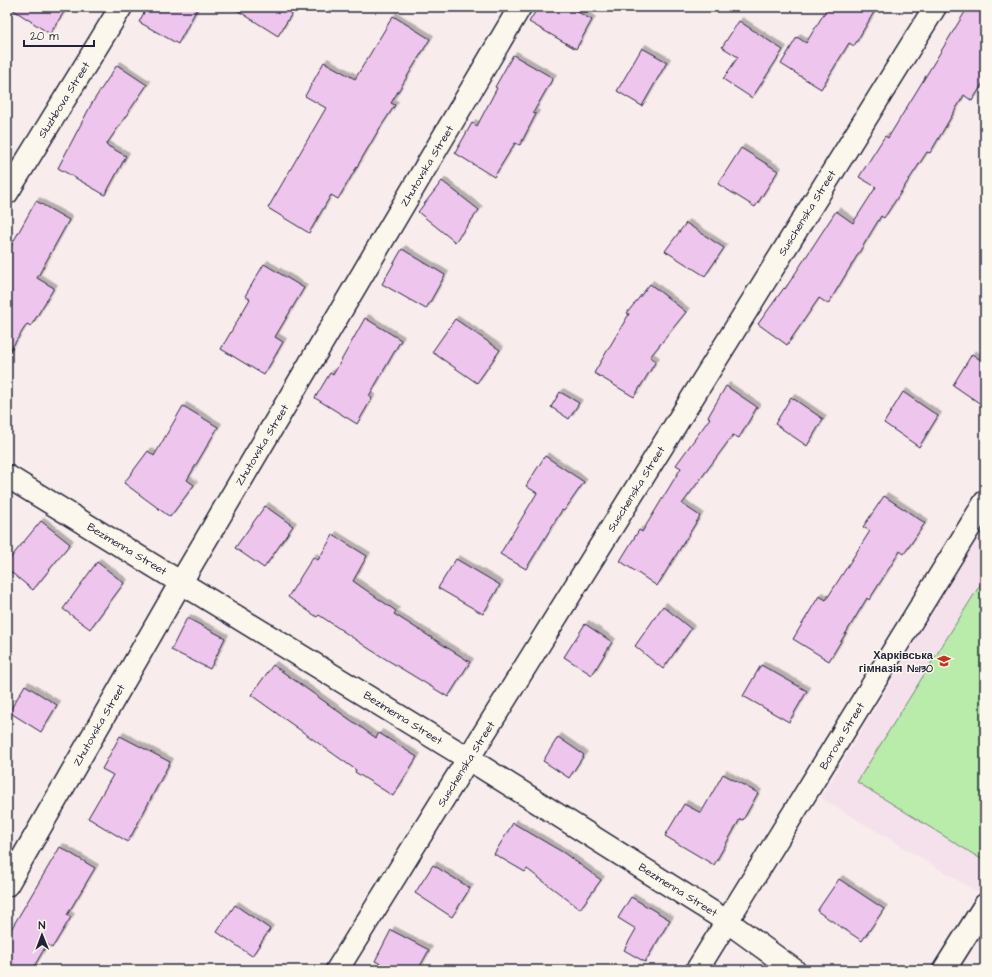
<svg xmlns="http://www.w3.org/2000/svg" width="992" height="977" font-family="'Architects Daughter',sans-serif">
<style>
.built{fill:#f5e1ec}
.green{fill:#b9ebab;stroke:#6e8673}
.building{fill:#eec5ed;stroke:#22223b;filter:url(#shadow)}
.lines{fill:none;stroke-linecap:round;stroke-linejoin:round}
.minor-casing{stroke:#22223b;stroke-width:25}
.minor{stroke:#fbf7ec;stroke-width:22}
.labels{text-anchor:middle;dominant-baseline:central;stroke-width:3;stroke-linejoin:round;paint-order:stroke}
.street-label{font-size:11px;fill:#22223b;stroke:#fbf7ec}
.poi-label{font-size:11px;font-weight:bold;fill:#22223b;stroke:#fbf7ec;text-anchor:end}
</style>
<defs>
<filter id="shadow"><feDropShadow dx="3.5" dy="-3.5" stdDeviation="0" flood-color="#0004"/></filter>
</defs>
<rect width="100%" height="100%" fill="#f8edec"/>
<filter id="ink" filterUnits="userSpaceOnUse"><feTurbulence type="fractalNoise" baseFrequency=".025" numOctaves="2"/><feDisplacementMap in="SourceGraphic" scale="8" xChannelSelector="R" yChannelSelector="G"/><feConvolveMatrix kernelMatrix="1 2 1 2 8 2 1 2 1" color-interpolation-filters="sRGB"/></filter>
<g filter="url(#ink)">
<!-- built -->
<path class="built" d="M 985,525 L 985,894 L 984,896 L 821,798 Z"/>
<!-- green -->
<path class="green" d="M 985,577 L 985,852 L 981,859 L 857,782 Z"/>
<!-- building -->
<g class="building">
<path d="M 9,7 L 67,7 L 50,34 Z"/>
<path d="M 147,7 L 198,7 L 178,44 L 139,22 Z"/>
<path d="M 232,7 L 296,7 L 278,36 Z"/>
<path d="M 538,7 L 569,7 L 592,20 L 576,49 L 529,22 Z"/>
<path d="M 828,7 L 877,7 L 854,46 L 849,43 L 821,89 L 781,64 L 797,37 L 806,43 Z"/>
<path d="M 968,7 L 985,7 L 985,80 L 972,101 L 964,95 L 930,153 L 927,152 L 884,218 L 881,216 L 828,304 L 819,298 L 787,345 L 758,324 L 784,288 L 785,289 L 836,211 L 853,223 L 876,187 L 859,177 L 885,136 L 888,138 Z"/>
<path d="M 393,16 L 430,39 L 391,103 L 395,105 L 378,131 L 338,199 L 331,195 L 309,233 L 268,208 L 326,108 L 305,96 L 324,62 L 355,79 Z"/>
<path d="M 739,21 L 783,50 L 752,98 L 723,79 L 738,57 L 722,47 Z"/>
<path d="M 642,48 L 667,62 L 642,106 L 617,91 Z"/>
<path d="M 513,55 L 553,78 L 533,113 L 536,114 L 520,145 L 515,143 L 494,177 L 455,153 L 472,123 L 477,126 L 497,88 L 495,87 Z"/>
<path d="M 117,65 L 147,85 L 106,145 L 126,156 L 105,195 L 58,168 L 92,103 Z"/>
<path d="M 741,148 L 778,171 L 755,207 L 718,184 Z"/>
<path d="M 442,181 L 479,210 L 455,242 L 418,212 Z"/>
<path d="M 36,201 L 69,220 L 37,278 L 54,288 L 31,326 L 27,324 L 7,355 L 7,253 Z"/>
<path d="M 686,223 L 724,248 L 705,276 L 665,251 Z"/>
<path d="M 402,249 L 445,275 L 426,309 L 382,284 Z"/>
<path d="M 264,264 L 304,288 L 275,337 L 283,342 L 264,375 L 221,349 L 250,299 L 245,296 Z"/>
<path d="M 650,284 L 686,312 L 650,357 L 656,361 L 634,397 L 594,373 L 629,314 L 627,313 Z"/>
<path d="M 365,318 L 401,340 L 369,396 L 372,398 L 357,424 L 315,398 L 330,373 L 333,375 Z"/>
<path d="M 455,319 L 500,350 L 477,383 L 432,352 Z"/>
<path d="M 972,354 L 985,363 L 985,407 L 953,385 Z"/>
<path d="M 726,386 L 757,407 L 739,438 L 733,435 L 682,504 L 700,516 L 657,586 L 620,561 L 639,530 L 642,532 L 681,468 L 676,465 L 710,418 L 708,417 Z"/>
<path d="M 560,392 L 579,403 L 569,419 L 551,407 Z"/>
<path d="M 903,392 L 938,416 L 919,447 L 884,423 Z"/>
<path d="M 791,397 L 823,419 L 807,446 L 775,424 Z"/>
<path d="M 183,406 L 218,427 L 187,480 L 194,485 L 170,517 L 124,483 L 148,451 L 154,456 Z"/>
<path d="M 545,456 L 584,482 L 564,511 L 562,510 L 526,569 L 500,554 L 537,493 L 526,486 Z"/>
<path d="M 884,496 L 925,523 L 904,554 L 900,551 L 869,600 L 867,598 L 829,661 L 793,639 L 819,596 L 826,600 L 870,531 L 863,527 Z"/>
<path d="M 265,506 L 293,526 L 264,568 L 235,548 Z"/>
<path d="M 41,521 L 70,544 L 33,590 L 7,569 L 7,562 Z"/>
<path d="M 333,535 L 367,556 L 353,581 L 396,611 L 394,614 L 470,662 L 448,697 L 371,650 L 319,615 L 317,617 L 288,597 L 313,557 L 318,560 Z"/>
<path d="M 456,559 L 500,585 L 483,614 L 438,588 Z"/>
<path d="M 97,562 L 124,583 L 90,629 L 63,609 Z"/>
<path d="M 663,606 L 691,629 L 663,669 L 635,646 Z"/>
<path d="M 187,618 L 225,638 L 210,669 L 171,650 Z"/>
<path d="M 585,624 L 612,642 L 592,675 L 564,657 Z"/>
<path d="M 273,665 L 376,738 L 379,733 L 417,757 L 393,796 L 355,772 L 356,770 L 251,695 Z"/>
<path d="M 761,665 L 807,691 L 789,722 L 743,696 Z"/>
<path d="M 25,685 L 57,705 L 41,732 L 9,712 Z"/>
<path d="M 120,736 L 170,762 L 128,842 L 88,818 L 113,775 L 102,769 Z"/>
<path d="M 558,737 L 584,755 L 569,778 L 543,761 Z"/>
<path d="M 723,774 L 758,793 L 743,820 L 740,819 L 714,865 L 665,836 L 684,804 L 701,813 Z"/>
<path d="M 513,823 L 564,853 L 601,880 L 580,909 L 527,869 L 525,872 L 494,854 Z"/>
<path d="M 60,847 L 95,868 L 67,915 L 71,917 L 52,948 L 47,944 L 32,970 L 7,970 L 7,936 Z"/>
<path d="M 433,865 L 470,888 L 452,917 L 415,893 Z"/>
<path d="M 839,879 L 884,909 L 862,941 L 817,911 Z"/>
<path d="M 631,897 L 670,920 L 645,962 L 624,950 L 636,929 L 618,918 Z"/>
<path d="M 235,905 L 270,929 L 252,956 L 217,932 Z"/>
<path d="M 391,930 L 429,950 L 418,970 L 392,970 L 375,961 Z"/>
</g>
<g class="lines">
<!-- minor casing -->
<g class="minor-casing">
<g id="minor">
<path d="M 7,193 L 121,7"/>
<path d="M 7,476 L 469,759 L 728,922 L 794,970"/>
<path d="M 7,885 L 181,582 L 520,7"/>
<path d="M 337,970 L 935,7"/>
<path d="M 697,970 L 985,502"/>
<path d="M 944,970 L 985,905"/>
</g>
</g>
<!-- minor -->
<use href="#minor" class="minor"/>
</g>
</g>
<!-- icons -->
<defs>
<g id="school-bare" transform="scale(1.08)"><path d="M0-5L7-2L0 1L-7-2ZM-4 1L0 2.5L4 1V4Q0 6-4 4Z" fill="#c8321e" stroke="#fbf7ec" stroke-width="2.5" paint-order="stroke"/></g>
</defs>
<g fill-rule="evenodd">
<use href="#school-bare" x="944" y="661"/>
</g>
<g class="labels">
<!-- street labels -->
<g class="street-label">
<text transform="translate(64 100) rotate(-58)">Sluzhbova Street</text>
<text transform="translate(427 166) rotate(-59)">Zhutovska Street</text>
<text transform="translate(807 213) rotate(-58)">Suschenska Street</text>
<text transform="translate(262 445) rotate(-59)">Zhutovska Street</text>
<text transform="translate(636 489) rotate(-58)">Suschenska Street</text>
<text transform="translate(127 549) rotate(31)">Bezimenna Street</text>
<text transform="translate(403 718) rotate(32)">Bezimenna Street</text>
<text transform="translate(99 725) rotate(-60)">Zhutovska Street</text>
<text transform="translate(842 736) rotate(-59)">Borova Street</text>
<text transform="translate(466 764) rotate(-58)">Suschenska Street</text>
<text transform="translate(678 890) rotate(32)">Bezimenna Street</text>
</g>
<!-- poi labels -->
<g class="poi-label">
<text x="933" y="655">Харківська<tspan x="933" dy="13">гімназія №130</tspan></text>
</g>
</g>
<!-- margin -->
<rect width="992" height="977" fill="none" stroke="#fbf7ec" stroke-width="24"/>
<rect x="12" y="12" width="968" height="953" fill="none" stroke="#22223b" stroke-width="1.5" filter="url(#ink)"/>
<!-- north arrow -->
<g transform="translate(42 935) rotate(359)" stroke="#fbf7ec" stroke-width="3" paint-order="stroke">
<path d="M0-3L7 15L0 10L-7 15Z" fill="#22223b"/>
<text y="-6" font-size="11" font-weight="bold" text-anchor="middle" fill="#22223b">N</text>
</g>
<!-- scale -->
<path d="M24 40v6h70v-6" fill="none" stroke="#22223b" stroke-width="2"/>
<text x="30" y="40" font-size="12" fill="#22223b" stroke="#fbf7ec" stroke-width="3" paint-order="stroke">20 m</text>
</svg>
